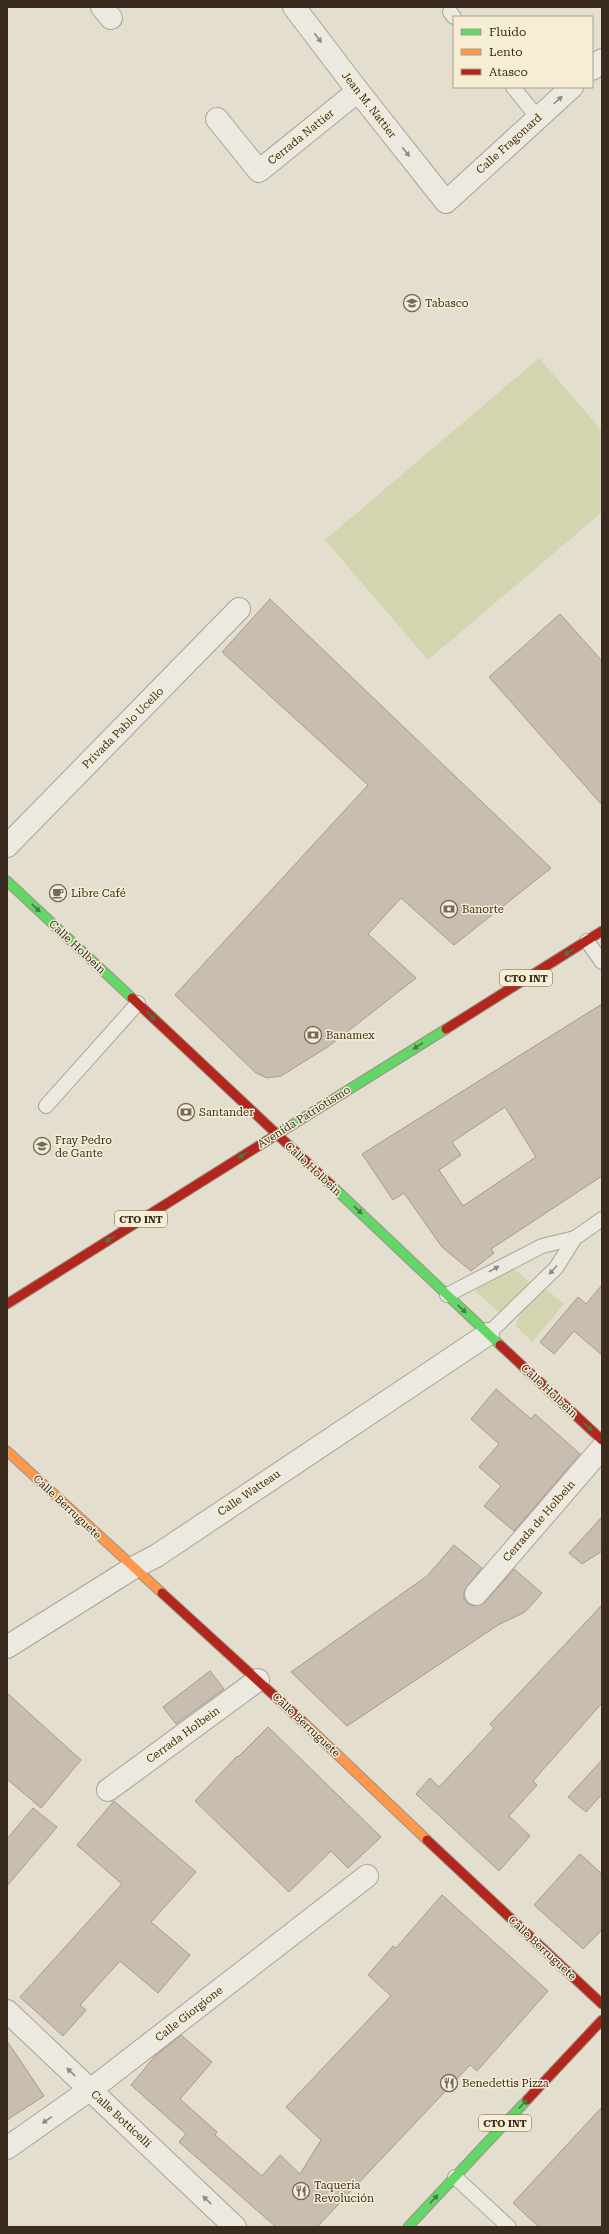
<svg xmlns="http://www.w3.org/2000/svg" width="609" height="2234" font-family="'Roboto Serif',serif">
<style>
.green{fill:#d3d4b0}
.building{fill:#c8bdaf;stroke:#a59a8d;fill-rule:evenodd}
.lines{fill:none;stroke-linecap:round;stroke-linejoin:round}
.lane-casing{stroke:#aaa397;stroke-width:16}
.street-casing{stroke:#aaa397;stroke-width:24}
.fast-casing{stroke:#999387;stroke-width:11}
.slow-casing{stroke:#999387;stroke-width:11}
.jam-casing{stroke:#999387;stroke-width:11}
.lane{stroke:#ece9e0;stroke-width:14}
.street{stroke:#ece9e0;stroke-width:22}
.fast{stroke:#63d668;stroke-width:9}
.slow{stroke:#ff974d;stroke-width:9}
.jam{stroke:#b3261e;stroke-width:9}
.oneway{fill:#928a7f}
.oneway2{fill:#4c783f}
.labels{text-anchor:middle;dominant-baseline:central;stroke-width:3;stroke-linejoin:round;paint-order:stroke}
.shield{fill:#f5edd4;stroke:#716655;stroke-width:1}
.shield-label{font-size:10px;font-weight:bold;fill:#392c1e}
.street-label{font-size:11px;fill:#392c1e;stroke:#f5edd4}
.poi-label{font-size:11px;fill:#392c1e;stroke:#f5edd4;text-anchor:start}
</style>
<rect width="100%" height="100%" fill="#e4dece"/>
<!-- green -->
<g class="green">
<path d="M 539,358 L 602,431 L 602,512 L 428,660 L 325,540 Z"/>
<path d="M 513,1268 L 531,1283 L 500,1313 L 475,1291 L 480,1285 Z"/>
<path d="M 547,1290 L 564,1304 L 532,1342 L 516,1326 C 520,1307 529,1297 547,1290 Z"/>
</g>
<!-- building -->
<g class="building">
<path d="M 270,599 L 551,868 L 454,945 L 401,898 L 368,934 L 416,978 L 329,1046 L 281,1076 L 267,1078 L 256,1073 L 175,995 L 368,785 L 222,652 Z"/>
<path d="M 560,614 L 602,661 L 602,805 L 489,677 Z"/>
<path d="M 602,1004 L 602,1176 L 491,1249 L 494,1253 L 471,1271 L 442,1247 L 404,1193 L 393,1200 L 362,1154 ZM 505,1107 L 536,1157 L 463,1206 L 439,1170 L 461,1155 L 452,1142 Z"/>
<path d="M 602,1285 L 602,1355 L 574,1331 L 554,1354 L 540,1342 L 578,1297 L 586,1304 Z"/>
<path d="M 496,1389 L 531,1419 L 535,1414 L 580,1454 L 514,1531 L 484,1506 L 501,1486 L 479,1467 L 499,1444 L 471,1419 Z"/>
<path d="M 602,1517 L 602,1551 L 582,1564 L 569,1553 Z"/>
<path d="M 454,1545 L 482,1568 L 464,1591 L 464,1598 L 468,1604 L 474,1606 L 485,1602 L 514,1569 L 542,1593 L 525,1612 L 498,1625 L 347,1726 L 291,1672 L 427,1576 Z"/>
<path d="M 602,1605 L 602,1703 L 533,1781 L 537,1785 L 509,1816 L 530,1836 L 499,1871 L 416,1794 L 430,1778 L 439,1787 L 494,1728 L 490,1724 Z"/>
<path d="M 210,1671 L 224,1689 L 176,1724 L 163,1707 Z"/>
<path d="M 7,1693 L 81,1760 L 41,1808 L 7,1779 Z"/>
<path d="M 268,1727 L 381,1837 L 348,1868 L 331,1851 L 289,1892 L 195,1801 L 237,1756 L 238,1757 Z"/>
<path d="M 602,1760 L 602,1794 L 586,1812 L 568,1797 Z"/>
<path d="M 114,1801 L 196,1872 L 151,1922 L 190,1955 L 158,1993 L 120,1961 L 80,2005 L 86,2010 L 63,2036 L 20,1997 L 122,1884 L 77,1845 Z"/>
<path d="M 33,1808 L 57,1827 L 7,1886 L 7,1839 Z"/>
<path d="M 580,1854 L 602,1874 L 602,1930 L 583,1949 L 534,1905 Z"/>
<path d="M 442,1895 L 548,1991 L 477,2071 L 470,2065 L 317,2227 L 276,2227 L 179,2142 L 186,2134 L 131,2085 L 155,2056 L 181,2035 L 212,2062 L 180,2099 L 217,2132 L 215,2135 L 262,2176 L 280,2155 L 300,2174 L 321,2140 L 286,2107 L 391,1996 L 368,1975 L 393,1946 L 396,1948 Z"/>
<path d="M 7,2041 L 44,2096 L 7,2120 Z"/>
<path d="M 602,2107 L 602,2227 L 539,2227 L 513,2203 Z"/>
</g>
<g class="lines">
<!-- lane casing -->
<g class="lane-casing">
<g id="lane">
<path d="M 450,12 L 454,17"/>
<path d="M 513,87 L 538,118"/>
<path d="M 587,941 L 602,962"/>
<path d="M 46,1106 L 138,1003"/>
<path d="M 447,1295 L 542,1246 L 575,1238 L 602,1219"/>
<path d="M 488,1334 L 556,1268 L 575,1238"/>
<path d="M 455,2177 L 509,2227"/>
</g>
</g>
<!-- street casing -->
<g class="street-casing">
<g id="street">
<path d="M 102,7 L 111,18"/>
<path d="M 294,7 L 358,91 L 446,202 L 572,87"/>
<path d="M 592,69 L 602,60"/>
<path d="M 217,119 L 259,171 L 358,91"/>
<path d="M 7,846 L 239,609"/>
<path d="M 476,1594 L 602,1448"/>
<path d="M 7,1647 L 133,1568 L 156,1556 L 488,1334"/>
<path d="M 108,1790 L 258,1680"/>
<path d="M 7,2011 L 235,2227"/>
<path d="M 7,2148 L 102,2081 L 367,1876"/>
</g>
</g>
<!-- fast casing -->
<g class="fast-casing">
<g id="fast">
<path d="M 7,881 L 132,998"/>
<path d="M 276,1135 L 446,1029"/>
<path d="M 331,1185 L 500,1345"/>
<path d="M 408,2227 L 527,2100"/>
</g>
</g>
<!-- slow casing -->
<g class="slow-casing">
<g id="slow">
<path d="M 7,1451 L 162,1593"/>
<path d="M 302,1721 L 427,1840"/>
</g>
</g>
<!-- jam casing -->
<g class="jam-casing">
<g id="jam">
<path d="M 132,998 L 331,1185"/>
<path d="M 446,1029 L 602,931"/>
<path d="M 7,1304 L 276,1135"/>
<path d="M 500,1345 L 602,1440"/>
<path d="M 162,1593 L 302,1721"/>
<path d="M 427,1840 L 602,2004"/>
<path d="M 527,2100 L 602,2020"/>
</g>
</g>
<!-- lane -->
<use href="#lane" class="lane"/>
<!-- street -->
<use href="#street" class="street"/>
<!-- fast -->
<use href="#fast" class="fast"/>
<!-- slow -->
<use href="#slow" class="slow"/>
<!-- jam -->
<use href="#jam" class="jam"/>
</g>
<!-- one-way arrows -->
<defs><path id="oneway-solid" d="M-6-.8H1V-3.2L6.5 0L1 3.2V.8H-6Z"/></defs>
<g class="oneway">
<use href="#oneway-solid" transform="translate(318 38) rotate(53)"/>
<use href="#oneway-solid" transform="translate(558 100) rotate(-42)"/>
<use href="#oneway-solid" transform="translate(406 152) rotate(51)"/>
<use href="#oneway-solid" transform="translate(494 1269) rotate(-29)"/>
<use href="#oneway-solid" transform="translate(553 1270) rotate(132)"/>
<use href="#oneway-solid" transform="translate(71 2072) rotate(-137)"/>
<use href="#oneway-solid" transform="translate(47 2120) rotate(145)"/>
<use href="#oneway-solid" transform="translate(207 2200) rotate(-137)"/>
</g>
<g class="oneway2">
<use href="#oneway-solid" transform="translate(36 908) rotate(43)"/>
<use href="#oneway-solid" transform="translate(569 952) rotate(148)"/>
<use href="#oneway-solid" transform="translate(151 1016) rotate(44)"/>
<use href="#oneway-solid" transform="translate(418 1046) rotate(148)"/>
<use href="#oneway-solid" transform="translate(243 1155) rotate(148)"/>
<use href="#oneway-solid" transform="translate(358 1210) rotate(43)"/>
<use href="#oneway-solid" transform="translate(110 1239) rotate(148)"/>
<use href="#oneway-solid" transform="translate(462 1309) rotate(44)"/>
<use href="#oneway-solid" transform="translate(588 1427) rotate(43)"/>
<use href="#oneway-solid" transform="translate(523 2104) rotate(-47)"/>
<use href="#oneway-solid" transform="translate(434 2199) rotate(-47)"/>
</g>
<!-- icons -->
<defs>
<g id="school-ring" transform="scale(0.9)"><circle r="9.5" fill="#f5edd4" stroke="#756a5c" stroke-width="1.5"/><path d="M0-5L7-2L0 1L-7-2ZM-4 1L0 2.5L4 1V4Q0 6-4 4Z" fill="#756a5c"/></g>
<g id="cafe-ring" transform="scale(0.9)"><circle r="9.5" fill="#f5edd4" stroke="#756a5c" stroke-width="1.5"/><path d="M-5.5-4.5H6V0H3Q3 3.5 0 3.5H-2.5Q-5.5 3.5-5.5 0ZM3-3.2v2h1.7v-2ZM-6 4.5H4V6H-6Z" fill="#756a5c"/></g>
<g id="bank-ring" transform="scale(0.9)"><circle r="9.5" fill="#f5edd4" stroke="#756a5c" stroke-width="1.5"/><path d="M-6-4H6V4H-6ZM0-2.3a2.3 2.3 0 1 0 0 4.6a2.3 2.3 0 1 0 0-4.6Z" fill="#756a5c"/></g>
<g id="restaurant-ring" transform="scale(0.9)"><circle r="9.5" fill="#f5edd4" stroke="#756a5c" stroke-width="1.5"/><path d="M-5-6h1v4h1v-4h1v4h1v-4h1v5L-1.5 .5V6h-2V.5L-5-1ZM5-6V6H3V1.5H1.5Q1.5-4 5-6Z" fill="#756a5c"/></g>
</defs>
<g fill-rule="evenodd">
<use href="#school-ring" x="412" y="303"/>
<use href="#cafe-ring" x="58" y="893"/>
<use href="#bank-ring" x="449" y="909"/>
<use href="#bank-ring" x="313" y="1035"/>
<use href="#bank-ring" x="186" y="1112"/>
<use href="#school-ring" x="42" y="1146"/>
<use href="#restaurant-ring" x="449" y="2083"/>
<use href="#restaurant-ring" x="301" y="2191"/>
</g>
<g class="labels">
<!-- shield labels -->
<g class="shield">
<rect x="500" y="970" width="52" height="16" rx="3"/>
<rect x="115" y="1211" width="52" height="16" rx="3"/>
<rect x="479" y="2115" width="52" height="16" rx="3"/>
</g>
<g class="shield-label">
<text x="526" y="978">CTO INT</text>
<text x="141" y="1219">CTO INT</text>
<text x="505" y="2123">CTO INT</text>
</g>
<!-- street labels -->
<g class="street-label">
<text transform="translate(369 105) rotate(52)">Jean M. Nattier</text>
<text transform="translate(301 137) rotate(-39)">Cerrada Nattier</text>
<text transform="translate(509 144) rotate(-42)">Calle Fragonard</text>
<text transform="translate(123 728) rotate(-45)">Privada Pablo Ucello</text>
<text transform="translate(77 947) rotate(43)">Calle Holbein</text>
<text transform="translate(304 1117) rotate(-32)">Avenida Patriotismo</text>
<text transform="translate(313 1169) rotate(43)">Calle Holbein</text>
<text transform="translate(549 1391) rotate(43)">Calle Holbein</text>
<text transform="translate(249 1493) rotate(-34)">Calle Watteau</text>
<text transform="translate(67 1507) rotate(43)">Calle Berruguete</text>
<text transform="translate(539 1521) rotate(-49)">Cerrada de Holbein</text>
<text transform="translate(306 1725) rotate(43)">Calle Berruguete</text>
<text transform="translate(183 1735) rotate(-36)">Cerrada Holbein</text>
<text transform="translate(542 1948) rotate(43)">Calle Berruguete</text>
<text transform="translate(189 2014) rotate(-38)">Calle Giorgione</text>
<text transform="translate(121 2119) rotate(43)">Calle Botticelli</text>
</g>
<!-- poi labels -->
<g class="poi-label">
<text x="425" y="303">Tabasco</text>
<text x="71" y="893">Libre Café</text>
<text x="462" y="909">Banorte</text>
<text x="326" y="1035">Banamex</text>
<text x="199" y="1112">Santander</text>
<text x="55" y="1140">Fray Pedro<tspan x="55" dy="13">de Gante</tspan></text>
<text x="462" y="2083">Benedettis Pizza</text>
<text x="314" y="2185">Taquería<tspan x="314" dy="13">Revolución</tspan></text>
</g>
</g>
<!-- border -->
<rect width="609" height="2234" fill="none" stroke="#392c1e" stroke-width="16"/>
<!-- legend -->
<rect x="453" y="16" width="140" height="72" fill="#f5edd4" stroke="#aaa08b"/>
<rect x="461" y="29" width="20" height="6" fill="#63d668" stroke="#aaa08b"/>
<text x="489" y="36" font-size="12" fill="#392c1e">Fluido</text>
<rect x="461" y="49" width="20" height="6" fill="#ff974d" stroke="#aaa08b"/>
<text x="489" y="56" font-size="12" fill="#392c1e">Lento</text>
<rect x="461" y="69" width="20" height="6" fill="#b3261e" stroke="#aaa08b"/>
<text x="489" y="76" font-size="12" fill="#392c1e">Atasco</text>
</svg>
